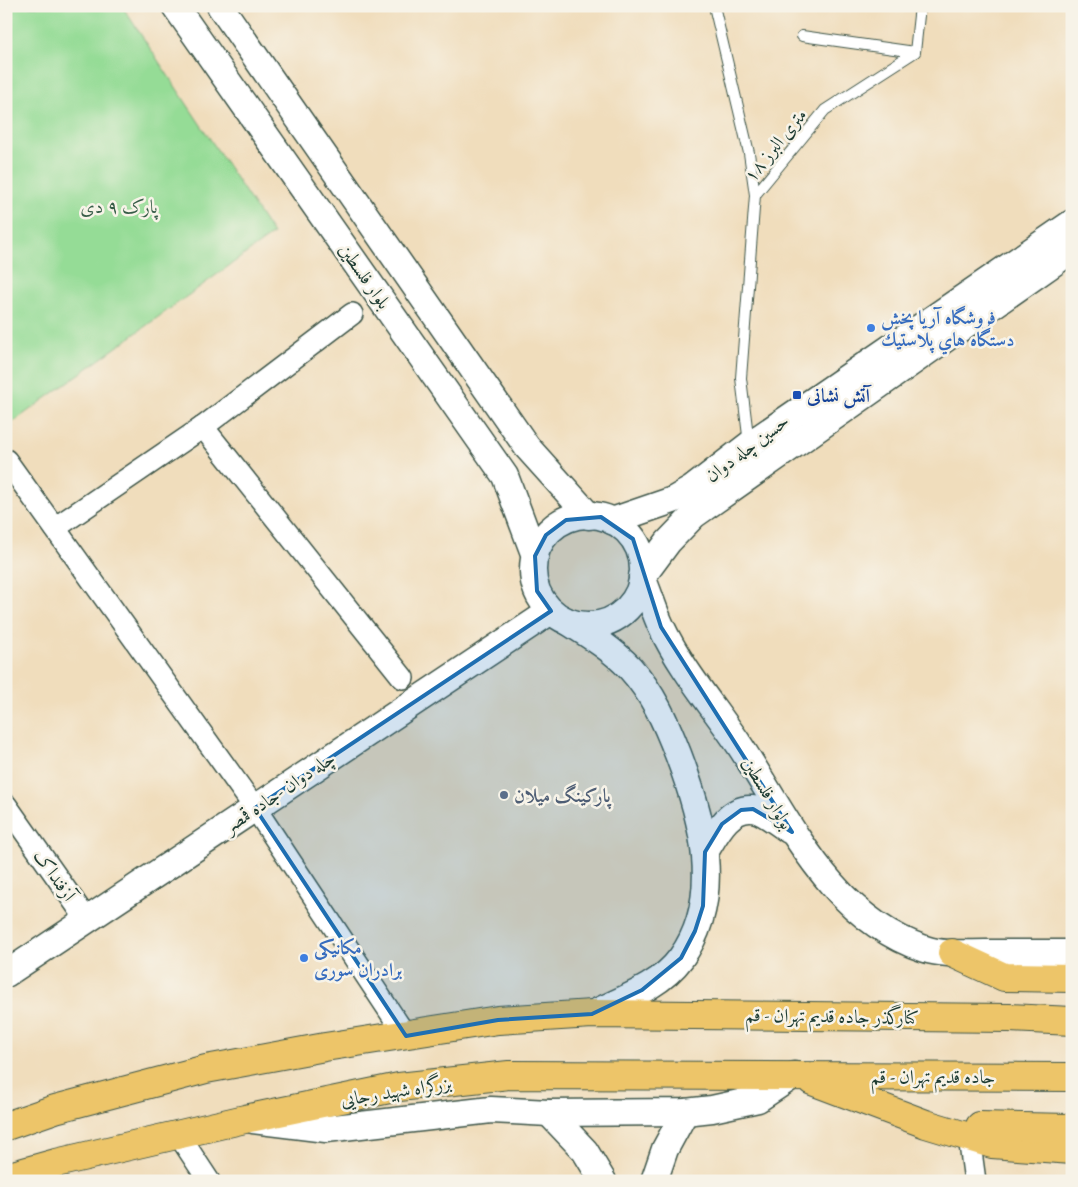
<svg xmlns="http://www.w3.org/2000/svg" width="1078" height="1187" font-family="'EB Garamond',Amiri,serif">
<style>
.green{fill:#95dc96;stroke:#5a8c65}
.lines{fill:none;stroke-linecap:round;stroke-linejoin:round}
.service-casing{stroke:#3e5548;stroke-width:12}
.minor-casing{stroke:#3e5548;stroke-width:24}
.tertiary-casing{stroke:#3e5548;stroke-width:29}
.trunk-casing{stroke:#3e5548;stroke-width:30}
.service{stroke:#fff;stroke-width:10}
.minor{stroke:#fff;stroke-width:21}
.tertiary{stroke:#fff;stroke-width:26}
.trunk{stroke:#edc569;stroke-width:28}
.marked{fill:#1f6fb2;fill-opacity:0.2;stroke:#1f6fb2;stroke-width:4;stroke-linejoin:round}
.shop-dot{fill:#3f7fe0;stroke:#f7f3e8;stroke-width:2}
.transit-dot{fill:#1a4fb4;stroke:#f7f3e8;stroke-width:2}
.service-dot{fill:#5c6f8a;stroke:#f7f3e8;stroke-width:2}
.labels{text-anchor:middle;dominant-baseline:central;stroke-width:5;stroke-linejoin:round;paint-order:stroke}
.street-label{font-size:19px;fill:#1f3d34;stroke:#f7f3e8}
.park-label{font-size:19px;fill:#375d48;stroke:#f7f3e8}
.shop-label{font-size:19px;font-weight:bold;fill:#366cbe;stroke:#f7f3e8;text-anchor:start}
.transit-label{font-size:19px;font-weight:bold;fill:#164399;stroke:#f7f3e8;text-anchor:start}
.service-label{font-size:19px;font-weight:bold;fill:#4e5e75;stroke:#f7f3e8;text-anchor:start}
</style>
<rect width="100%" height="100%" fill="#f7f3e8"/>
<filter id="ink" filterUnits="userSpaceOnUse"><feTurbulence type="fractalNoise" baseFrequency=".02" numOctaves="2"/><feDisplacementMap in="SourceGraphic" scale="10" xChannelSelector="R" yChannelSelector="G"/><feConvolveMatrix kernelMatrix="1 2 1 2 8 2 1 2 1" color-interpolation-filters="sRGB"/></filter>
<filter id="wash" filterUnits="userSpaceOnUse"><feTurbulence type="fractalNoise" baseFrequency=".0096" numOctaves="4" result="noise"/><feDisplacementMap in="SourceGraphic" scale="20" xChannelSelector="R" yChannelSelector="G"/><feGaussianBlur stdDeviation="1.12" result="paint"/><feColorMatrix in="noise" values="0 0 0 0 0 0 0 0 0 0 0 0 0 0 0 0 0 1.4 0 .05"/><feComposite in="paint" operator="in"/></filter>
<g filter="url(#wash)">
<rect width="100%" height="100%" fill="#f0ddbc"/>
<!-- green -->
<path class="green" d="M 6,6 L 122,6 L 273,234 L 13,422 L 6,413 Z"/>
</g>
<g filter="url(#ink)">
<g class="lines">
<!-- service casing -->
<g class="service-casing">
<g id="service">
<path d="M 714,6 L 749,153 L 755,195"/>
<path d="M 802,36 L 915,52"/>
<path d="M 749,444 L 741,378 L 755,195 L 825,110 L 915,52 L 920,6"/>
</g>
</g>
<!-- minor casing -->
<g class="minor-casing">
<g id="minor">
<path d="M 203,427 L 403,678"/>
<path d="M 6,460 L 255,808 L 406,1036"/>
<path d="M 55,528 L 203,427 L 352,314"/>
<path d="M 6,805 L 87,920"/>
<path d="M 178,1134 L 209,1181"/>
<path d="M 969,1137 L 975,1181"/>
</g>
</g>
<!-- tertiary casing -->
<g class="tertiary-casing">
<g id="tertiary">
<path d="M 175,6 L 505,476 L 535,556"/>
<path d="M 220,6 L 527,447 L 589,516"/>
<path d="M 1072,250 L 694,515 L 668,542 L 642,577 C 649,593 654,611 661,626 C 681,669 714,707 740,746 C 790,822 831,918 925,949 C 943,955 965,953 985,953 C 1014,953 1043,953 1072,953"/>
<circle cx="588" cy="570" r="55"/>
<path d="M 612,521 L 673,500 L 692,489 L 749,445 L 1072,223"/>
<path d="M 567,621 C 589,635 612,649 630,668 C 653,693 666,723 678,754 C 702,817 725,897 681,958 C 660,987 623,999 592,1014"/>
<path d="M 705,852 C 715,836 728,807 752,809 C 764,810 779,824 789,830"/>
<path d="M 6,974 L 551,611"/>
<path d="M 549,1113 L 585,1151 L 603,1181"/>
<path d="M 253,1120 L 326,1129 L 491,1110 L 549,1113 L 685,1112 L 712,1109 L 758,1099 L 794,1075"/>
<path d="M 654,1181 L 665,1149 L 685,1112"/>
</g>
</g>
<!-- trunk casing -->
<g class="trunk-casing">
<g id="trunk">
<path d="M 952,953 L 1004,977 L 1072,978"/>
<path d="M 812,1081 L 926,1124 L 992,1144 L 1072,1150"/>
<path d="M 6,1126 L 55,1109 L 206,1069 L 325,1047 L 498,1020 L 592,1014 L 1009,1018 L 1072,1021"/>
<path d="M 980,1126 L 1072,1128"/>
<path d="M 6,1177 L 56,1163 L 245,1119 L 399,1087 L 509,1075 L 1072,1077"/>
</g>
</g>
<!-- service -->
<use href="#service" class="service"/>
<!-- minor -->
<use href="#minor" class="minor"/>
<!-- tertiary -->
<use href="#tertiary" class="tertiary"/>
<!-- trunk -->
<use href="#trunk" class="trunk"/>
</g>
</g>
<!-- marked area -->
<path class="marked" d="M 601,517 L 633,539 L 661,627 L 792,832 L 753,809 L 741,810 L 722,824 L 705,852 L 703,906 L 695,931 L 681,958 L 642,990 L 592,1014 L 498,1020 L 406,1036 L 255,808 L 551,611 L 537,591 L 535,556 L 546,535 L 566,520 Z"/>
<!-- markers -->
<g class="shop-dot">
<circle cx="871" cy="328" r="5"/>
<circle cx="304" cy="958" r="5"/>
</g>
<rect class="transit-dot" x="792" y="390" width="10" height="10" rx="2.5"/>
<circle class="service-dot" cx="504" cy="795" r="5"/>
<g class="labels">
<!-- street labels -->
<g class="street-label">
<text transform="translate(775 145) rotate(-51)">۱۸ متری البرز</text>
<text transform="translate(365 276) rotate(55)">بلوار فلسطین</text>
<text transform="translate(747 448) rotate(-37)">حسین چله دوان</text>
<text transform="translate(279 792) rotate(-34)">چله دوان -جاده قمصر</text>
<text transform="translate(768 793) rotate(59)">بولوار فلسطین</text>
<text transform="translate(55 875) rotate(55)">آزفنداک</text>
<text transform="translate(832 1016) rotate(1)">کنارگذر جاده قدیم تهران - قم</text>
<text x="933" y="1076">جاده قدیم تهران - قم</text>
<text transform="translate(396 1091) rotate(-9)">بزرگراه شهید رجایی</text>
</g>
<!-- park labels -->
<g class="park-label">
<text x="119" y="206">پارک ۹ دی</text>
</g>
<!-- shop labels -->
<g class="shop-label">
<text x="881" y="317">فروشگاه آريا پخش<tspan x="881" dy="22">دستگاه هاي پلاستيك</tspan></text>
<text x="314" y="947">مکانیکی<tspan x="314" dy="22">برادران سوری</tspan></text>
</g>
<!-- transit labels -->
<g class="transit-label">
<text x="807" y="395">آتش نشانی</text>
</g>
<!-- service labels -->
<g class="service-label">
<text x="514" y="795">پارکینگ میلان</text>
</g>
</g>
<!-- margin -->
<rect width="1078" height="1187" fill="none" stroke="#f7f3e8" stroke-width="25"/>
</svg>
